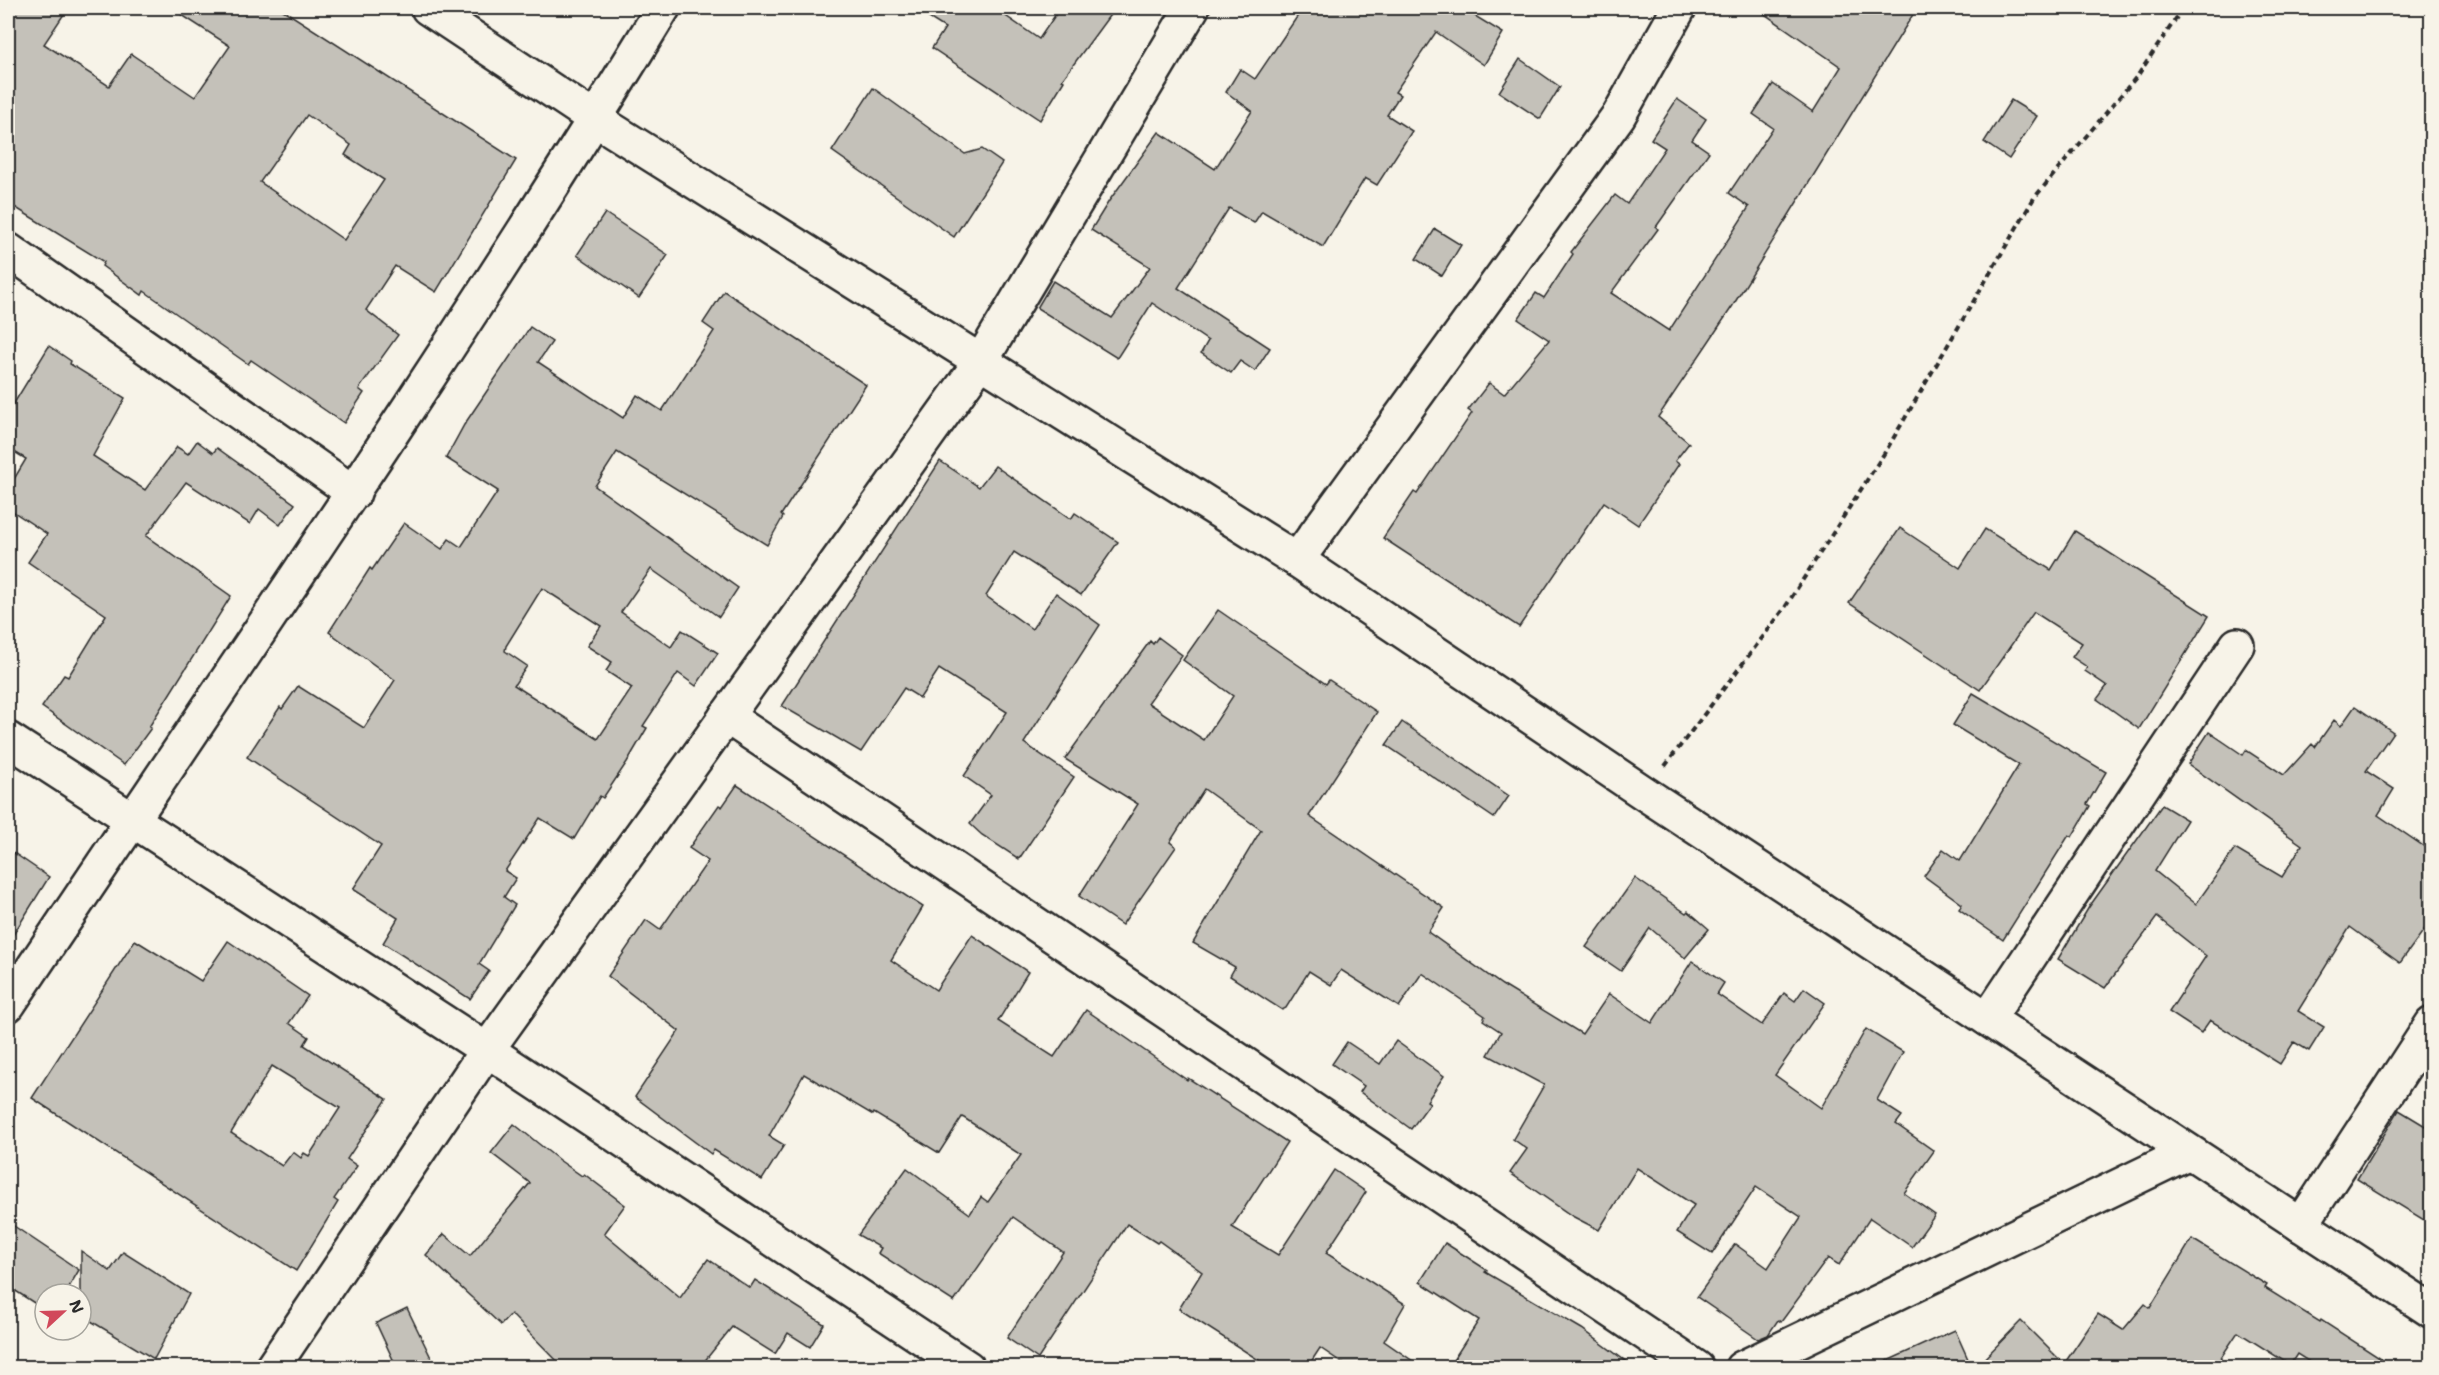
<svg xmlns="http://www.w3.org/2000/svg" width="2439" height="1375" font-family="'Shantell Sans',sans-serif">
<style>
.building{fill:#c4c1b9;stroke:#2b2b2b;stroke-width:1.5;fill-rule:evenodd}
.lines{fill:none;stroke-linecap:round;stroke-linejoin:round}
.minor-casing{stroke:#2b2b2b;stroke-width:38}
.path{stroke:#2b2b2b;stroke-width:4;stroke-dasharray:6 4.5;stroke-linecap:butt}
.minor{stroke:#f7f3e8;stroke-width:33}
</style>
<rect width="100%" height="100%" fill="#f7f3e8"/>
<filter id="ink" filterUnits="userSpaceOnUse"><feTurbulence type="fractalNoise" baseFrequency=".0167" numOctaves="2"/><feDisplacementMap in="SourceGraphic" scale="12" xChannelSelector="R" yChannelSelector="G"/><feConvolveMatrix kernelMatrix="1 2 1 2 8 2 1 2 1" color-interpolation-filters="sRGB"/></filter>
<g filter="url(#ink)">
<!-- building -->
<g class="building">
<path d="M 8,8 L 68,8 L 44,44 L 109,86 L 131,54 L 195,97 L 230,46 L 171,8 L 280,8 L 516,160 L 436,292 L 395,266 L 366,310 L 398,335 L 359,389 L 364,393 L 344,423 L 251,360 L 248,364 L 144,291 L 142,295 L 102,266 L 104,262 L 8,203 ZM 307,115 L 351,145 L 345,155 L 384,180 L 344,240 L 260,182 Z"/>
<path d="M 913,8 L 994,8 L 1039,39 L 1060,8 L 1115,8 L 1062,80 L 1064,81 L 1040,120 L 932,48 L 945,28 Z"/>
<path d="M 1303,8 L 1462,8 L 1503,33 L 1484,65 L 1436,32 L 1395,92 L 1400,95 L 1387,115 L 1412,131 L 1377,185 L 1365,178 L 1323,247 L 1262,211 L 1254,223 L 1229,208 L 1178,288 L 1270,348 L 1255,371 L 1240,361 L 1231,373 L 1201,353 L 1208,341 L 1152,303 L 1117,358 L 1037,308 L 1053,281 L 1112,318 L 1150,267 L 1091,230 L 1109,201 L 1159,132 L 1215,169 L 1252,111 L 1226,92 L 1240,69 L 1255,79 Z"/>
<path d="M 1756,8 L 1917,8 L 1732,307 L 1658,417 L 1689,443 L 1675,461 L 1679,464 L 1638,525 L 1604,502 L 1519,627 L 1383,538 L 1414,492 L 1417,494 L 1472,413 L 1468,410 L 1489,383 L 1504,394 L 1549,340 L 1518,319 L 1536,293 L 1544,298 L 1573,254 L 1571,252 L 1615,195 L 1627,204 L 1665,148 L 1651,139 L 1677,99 L 1706,119 L 1692,140 L 1709,152 L 1656,227 L 1658,229 L 1611,293 L 1669,331 L 1749,207 L 1729,193 L 1773,128 L 1753,114 L 1773,84 L 1813,112 L 1841,67 Z"/>
<path d="M 1520,59 L 1560,87 L 1540,119 L 1499,92 Z"/>
<path d="M 873,88 L 965,154 L 982,149 L 1002,163 L 954,237 L 832,151 Z"/>
<path d="M 2011,100 L 2037,116 L 2009,159 L 1984,142 Z"/>
<path d="M 605,213 L 668,255 L 639,298 L 577,255 Z"/>
<path d="M 1435,229 L 1461,245 L 1442,276 L 1416,259 Z"/>
<path d="M 724,291 L 866,385 L 781,515 L 783,517 L 767,545 L 617,452 L 595,486 L 738,588 L 719,617 L 651,569 L 621,612 L 671,647 L 682,630 L 718,653 L 696,686 L 678,673 L 643,726 L 647,728 L 627,762 L 603,798 L 600,796 L 574,839 L 540,818 L 505,871 L 516,878 L 504,897 L 515,905 L 479,964 L 489,971 L 470,999 L 383,943 L 398,918 L 353,889 L 381,846 L 247,757 L 280,707 L 282,709 L 298,686 L 364,728 L 395,680 L 329,632 L 370,568 L 372,570 L 404,523 L 442,549 L 449,539 L 461,547 L 498,491 L 446,458 L 464,425 L 530,327 L 552,342 L 538,362 L 623,418 L 637,395 L 662,411 L 714,331 L 703,323 ZM 542,588 L 601,626 L 587,646 L 612,662 L 606,671 L 632,688 L 598,739 L 514,685 L 527,666 L 505,651 L 506,646 Z"/>
<path d="M 49,346 L 71,361 L 70,364 L 125,398 L 93,456 L 145,490 L 177,447 L 188,454 L 197,441 L 213,453 L 217,448 L 295,504 L 280,525 L 259,509 L 250,524 L 186,482 L 146,536 L 231,596 L 149,727 L 151,728 L 124,765 L 42,707 L 64,675 L 68,677 L 106,615 L 28,562 L 47,534 L 8,508 L 8,489 L 26,459 L 8,448 L 8,413 Z"/>
<path d="M 940,461 L 979,487 L 995,466 L 1071,519 L 1075,513 L 1118,542 L 1081,595 L 1014,552 L 986,596 L 1032,629 L 1056,593 L 1100,625 L 1024,743 L 1074,777 L 1019,859 L 982,835 L 970,824 L 991,795 L 964,776 L 1007,712 L 939,669 L 920,698 L 904,688 L 861,752 L 782,706 Z"/>
<path d="M 1900,528 L 1960,568 L 1985,529 L 2051,570 L 2075,531 L 2209,616 L 2139,729 L 2097,699 L 2107,686 L 2085,671 L 2087,667 L 2072,657 L 2082,643 L 2034,612 L 1980,690 L 1849,603 Z"/>
<path d="M 1218,610 L 1326,684 L 1329,680 L 1377,712 L 1309,816 L 1444,908 L 1428,932 L 1502,985 L 1582,1034 L 1609,994 L 1652,1023 L 1692,961 L 1724,983 L 1717,994 L 1762,1025 L 1784,993 L 1795,1001 L 1804,988 L 1825,1003 L 1775,1075 L 1821,1108 L 1866,1029 L 1903,1052 L 1877,1100 L 1902,1116 L 1896,1124 L 1934,1151 L 1904,1193 L 1935,1215 L 1912,1247 L 1870,1218 L 1839,1265 L 1828,1258 L 1781,1322 L 1778,1320 L 1768,1335 L 1758,1339 L 1697,1297 L 1735,1244 L 1768,1268 L 1801,1217 L 1756,1187 L 1712,1254 L 1677,1232 L 1694,1205 L 1637,1168 L 1599,1230 L 1572,1216 L 1510,1173 L 1527,1149 L 1513,1139 L 1544,1085 L 1488,1055 L 1501,1032 L 1483,1020 L 1485,1016 L 1422,973 L 1399,1007 L 1341,970 L 1331,985 L 1309,971 L 1286,1008 L 1282,1010 L 1230,976 L 1235,967 L 1193,943 L 1261,830 L 1204,789 L 1170,842 L 1176,847 L 1122,925 L 1079,896 L 1138,804 L 1065,759 L 1150,641 L 1153,644 L 1158,637 L 1182,655 L 1148,703 L 1204,740 L 1233,696 L 1183,660 Z"/>
<path d="M 1973,693 L 2106,772 L 2087,804 L 2090,806 L 2072,837 L 2069,835 L 2003,940 L 1959,909 L 1962,904 L 1924,876 L 1943,849 L 1960,861 L 2019,765 L 1953,725 Z"/>
<path d="M 2355,706 L 2393,732 L 2366,771 L 2394,789 L 2378,815 L 2432,852 L 2432,919 L 2400,963 L 2350,927 L 2298,1011 L 2324,1027 L 2309,1051 L 2294,1042 L 2280,1064 L 2210,1020 L 2201,1033 L 2169,1012 L 2206,956 L 2157,917 L 2105,988 L 2058,959 L 2089,907 L 2162,805 L 2187,820 L 2155,871 L 2196,904 L 2235,849 L 2282,877 L 2302,845 L 2188,764 L 2209,732 L 2243,755 L 2246,750 L 2284,775 L 2312,744 L 2315,747 L 2334,720 L 2341,726 Z"/>
<path d="M 1402,722 L 1509,796 L 1494,818 L 1386,745 Z"/>
<path d="M 737,785 L 923,907 L 891,960 L 936,990 L 972,935 L 1028,972 L 998,1021 L 1054,1057 L 1086,1010 L 1187,1080 L 1188,1078 L 1287,1142 L 1232,1227 L 1278,1255 L 1334,1170 L 1366,1192 L 1326,1253 L 1405,1304 L 1384,1341 L 1423,1368 L 1350,1368 L 1320,1348 L 1307,1368 L 1271,1368 L 1179,1309 L 1202,1272 L 1159,1241 L 1157,1243 L 1127,1224 L 1038,1359 L 1007,1338 L 1063,1252 L 1013,1217 L 954,1302 L 878,1253 L 881,1248 L 858,1235 L 907,1168 L 970,1214 L 981,1197 L 988,1202 L 1021,1155 L 964,1118 L 962,1117 L 939,1153 L 874,1113 L 873,1115 L 804,1074 L 769,1136 L 784,1145 L 762,1180 L 714,1150 L 711,1154 L 635,1097 L 679,1031 L 608,976 L 646,920 L 660,930 L 708,861 L 689,848 L 719,805 L 722,807 Z"/>
<path d="M 8,849 L 49,877 L 8,943 Z"/>
<path d="M 1635,878 L 1686,913 L 1688,911 L 1709,929 L 1685,958 L 1650,928 L 1621,971 L 1586,947 Z"/>
<path d="M 135,940 L 201,981 L 228,941 L 308,996 L 289,1023 L 309,1037 L 304,1045 L 387,1099 L 347,1159 L 357,1166 L 334,1199 L 338,1202 L 296,1271 L 32,1098 ZM 272,1066 L 340,1108 L 309,1156 L 304,1153 L 301,1158 L 293,1152 L 282,1166 L 231,1133 Z"/>
<path d="M 1396,1041 L 1444,1076 L 1427,1101 L 1430,1103 L 1411,1129 L 1360,1092 L 1364,1086 L 1332,1064 L 1347,1042 L 1380,1064 Z"/>
<path d="M 2399,1110 L 2432,1130 L 2432,1225 L 2357,1179 Z"/>
<path d="M 514,1124 L 559,1160 L 582,1176 L 584,1174 L 625,1205 L 604,1234 L 680,1298 L 708,1259 L 750,1288 L 755,1280 L 824,1324 L 810,1347 L 788,1333 L 775,1354 L 732,1327 L 699,1368 L 564,1368 L 511,1314 L 501,1325 L 426,1255 L 444,1234 L 470,1256 L 530,1183 L 491,1153 Z"/>
<path d="M 8,1222 L 79,1270 L 65,1294 L 45,1294 L 45,1310 L 8,1286 Z"/>
<path d="M 2192,1239 L 2267,1285 L 2265,1288 L 2320,1322 L 2321,1320 L 2395,1368 L 2319,1368 L 2297,1354 L 2290,1365 L 2238,1332 L 2214,1368 L 1975,1368 L 2021,1321 L 2064,1364 L 2098,1314 L 2123,1330 L 2145,1304 L 2150,1308 Z"/>
<path d="M 1445,1243 L 1487,1270 L 1485,1272 L 1582,1329 L 1635,1368 L 1448,1368 L 1479,1320 L 1420,1282 Z"/>
<path d="M 81,1251 L 110,1271 L 123,1252 L 189,1294 L 154,1359 L 81,1315 Z"/>
<path d="M 407,1308 L 436,1368 L 397,1368 L 376,1323 Z"/>
<path d="M 1955,1330 L 1972,1368 L 1872,1368 Z"/>
</g>
<g class="lines">
<!-- minor casing -->
<g class="minor-casing">
<g id="minor">
<path d="M 428,8 L 595,119 L 1297,560 L 1644,793 L 2432,1311"/>
<path d="M 8,250 L 354,493"/>
<path d="M 1297,560 L 1619,115 L 1679,8"/>
<path d="M 726,716 L 1697,1368"/>
<path d="M 8,739 L 487,1050 L 968,1368"/>
<path d="M 8,1005 C 229,675 456,348 663,8"/>
<path d="M 1988,1019 L 2237,645"/>
<path d="M 2301,1225 L 2432,1024"/>
<path d="M 272,1368 L 487,1050 L 981,361 L 1192,8"/>
<path d="M 1742,1368 L 2189,1152"/>
</g>
</g>
<!-- path -->
<path class="path" d="M 1665,766 L 1784,609 L 1887,449 L 2034,198 L 2138,75 L 2183,8"/>
<!-- minor -->
<use href="#minor" class="minor"/>
</g>
</g>
<!-- margin -->
<rect width="2439" height="1375" fill="none" stroke="#f7f3e8" stroke-width="30"/>
<rect x="15" y="15" width="2409" height="1345" fill="none" stroke="#2b2b2b" stroke-width="2" filter="url(#ink)"/>
<!-- north arrow -->
<g transform="translate(63 1312) rotate(68)"><circle r="28" fill="#f7f3e8" stroke="#a5a39c" stroke-width="1.5"/>
<path d="M0-4.5L10 22L0 15L-10 22Z" fill="#d1495b"/>
<text y="-9" font-size="16" font-weight="bold" text-anchor="middle" fill="#2b2b2b">N</text>
</g>
</svg>
